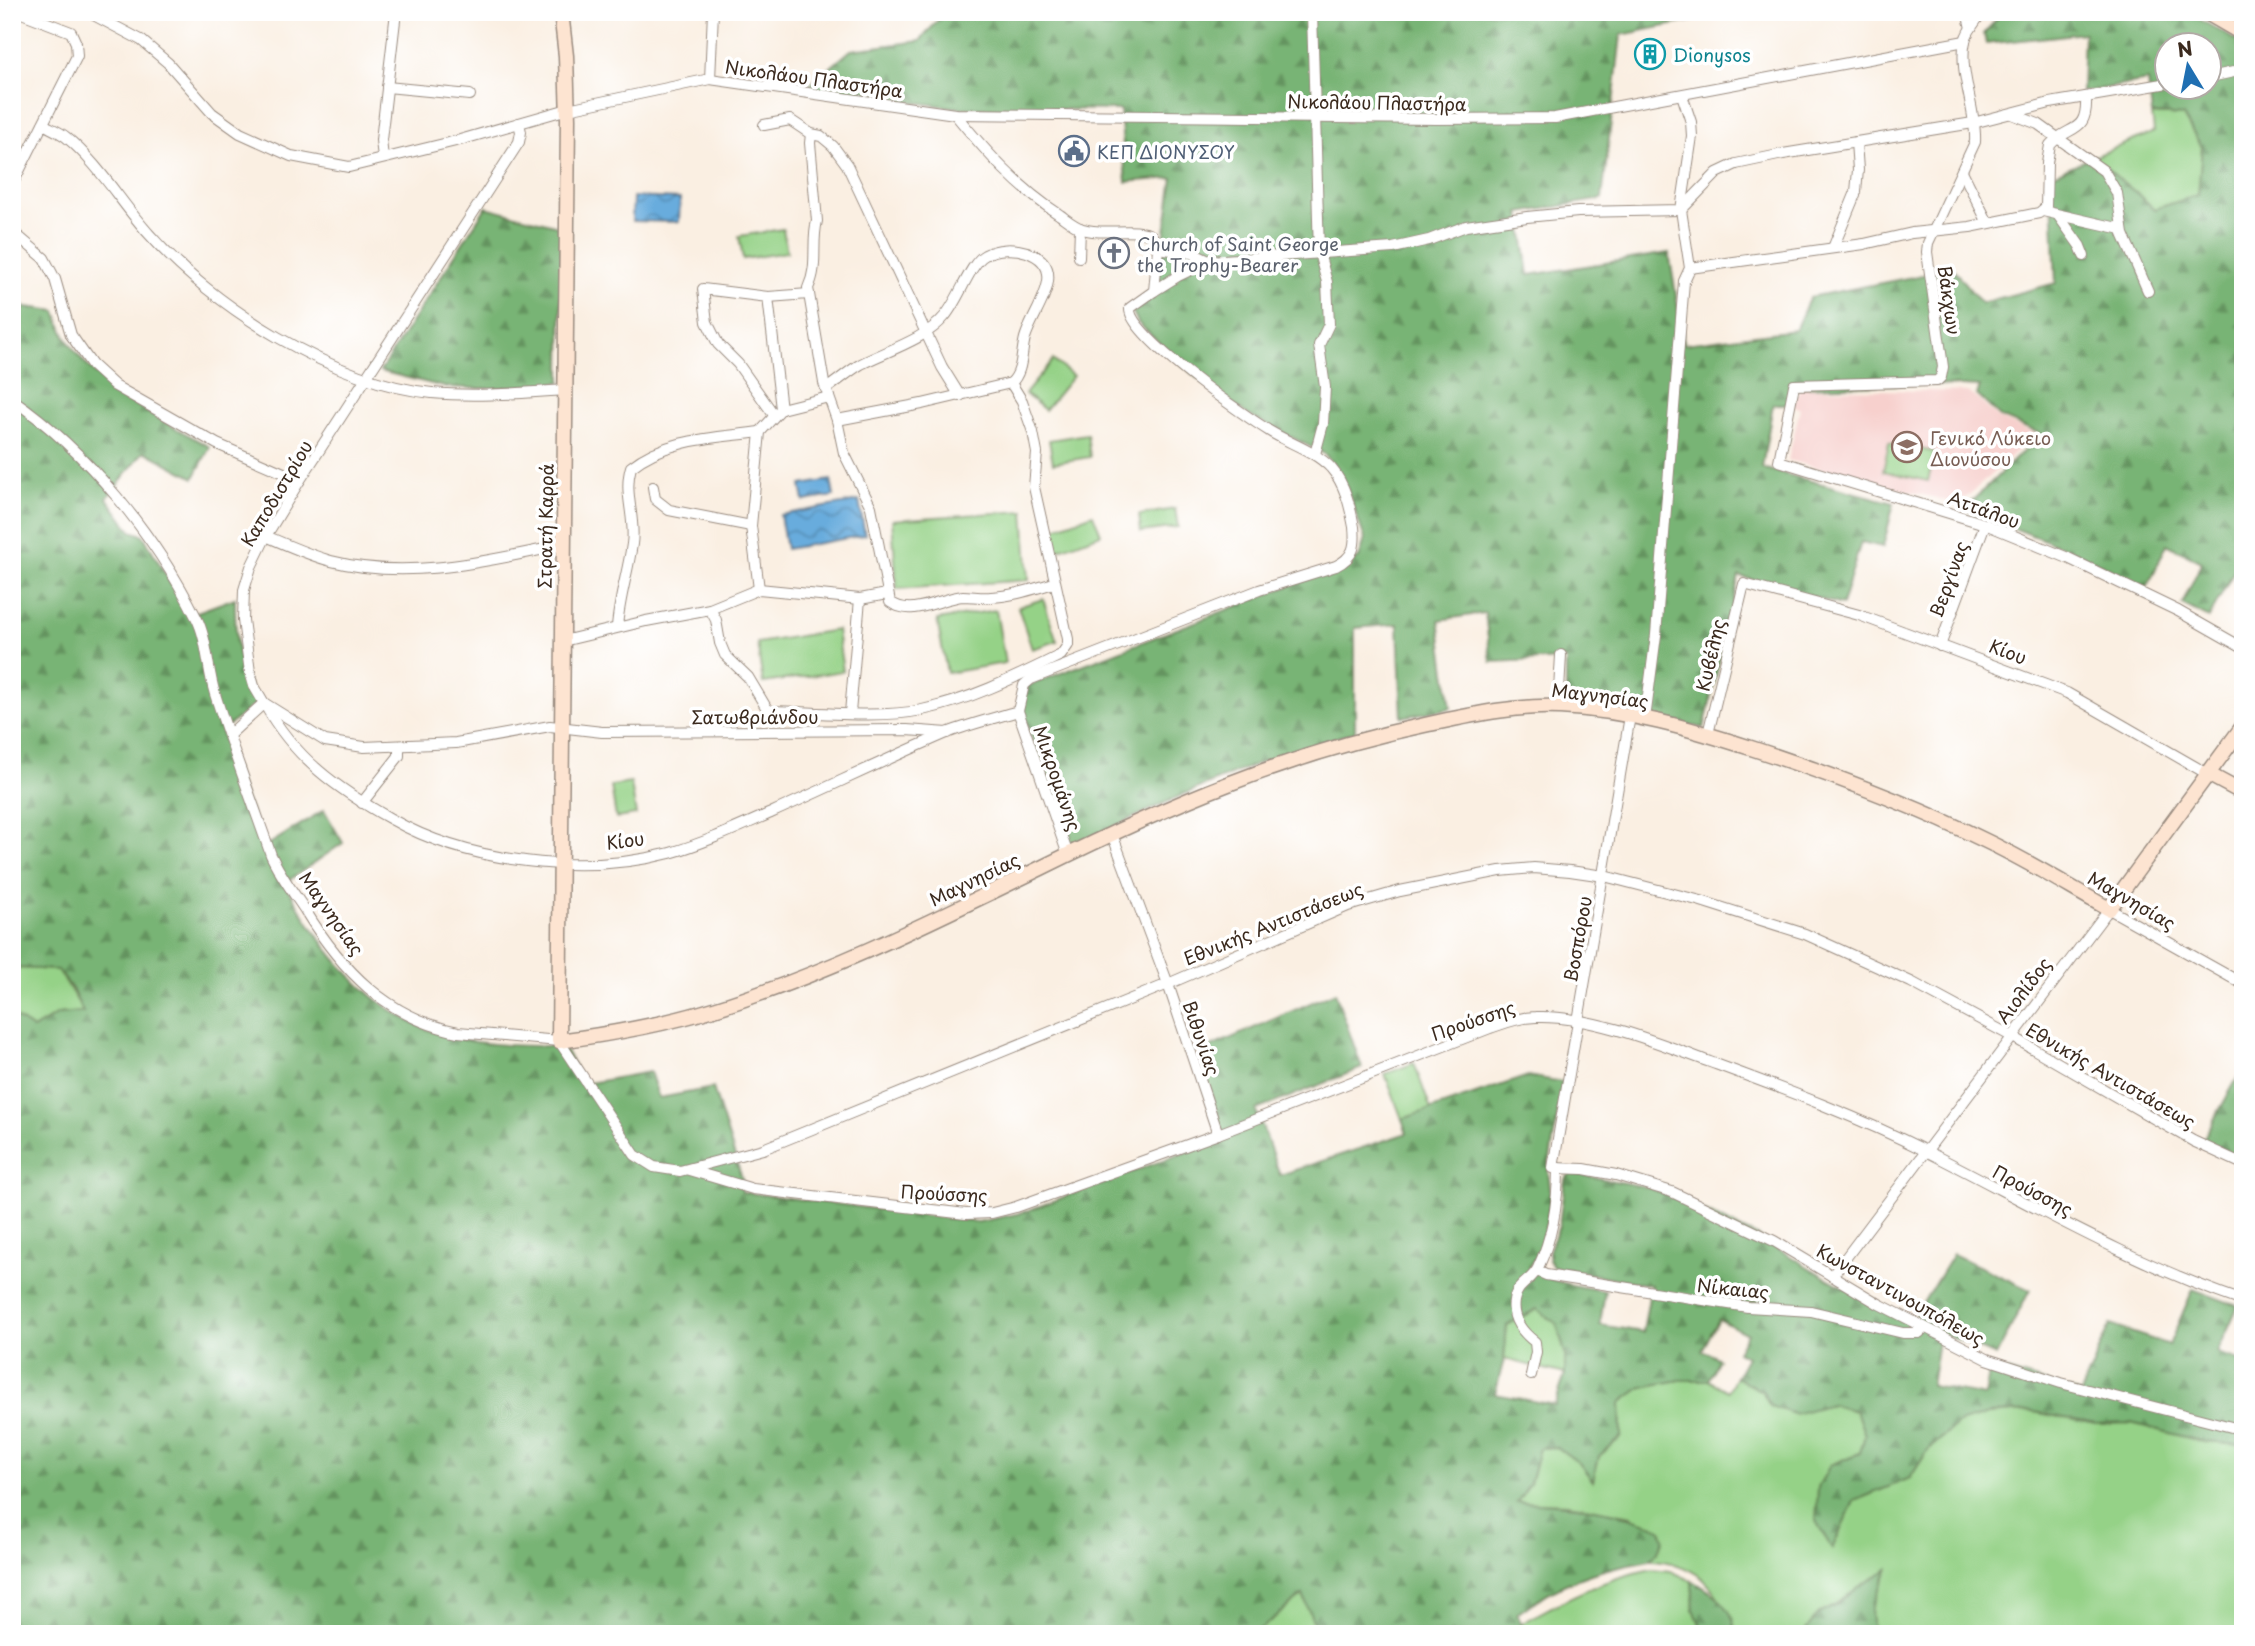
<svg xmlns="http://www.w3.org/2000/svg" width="2255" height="1646" font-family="'Playpen Sans',sans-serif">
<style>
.built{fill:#f7d0cd}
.green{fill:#95d287;stroke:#687e52;stroke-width:2}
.forest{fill:url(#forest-firs);stroke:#5a6f49;stroke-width:2;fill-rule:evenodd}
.water{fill:url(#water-waves);stroke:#516b7e;stroke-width:2}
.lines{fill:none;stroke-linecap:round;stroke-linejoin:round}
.street-casing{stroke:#9a8c80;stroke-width:12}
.secondary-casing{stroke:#9a8c80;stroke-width:17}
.street{stroke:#fff;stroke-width:10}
.secondary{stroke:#fde4d1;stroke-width:14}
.labels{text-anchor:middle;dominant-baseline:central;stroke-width:7;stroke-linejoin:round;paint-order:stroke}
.culture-label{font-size:18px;fill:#0d838f;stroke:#fff;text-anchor:start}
.street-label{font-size:18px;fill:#3b2a1e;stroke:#fff}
.service-label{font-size:18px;fill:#4e5e75;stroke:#fff;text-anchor:start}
.worship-label{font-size:18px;fill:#5b616d;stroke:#fff;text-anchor:start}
.education-label{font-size:18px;fill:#785e54;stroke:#fff;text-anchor:start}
</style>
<defs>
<pattern id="forest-firs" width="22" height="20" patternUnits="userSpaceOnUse" patternTransform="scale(1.75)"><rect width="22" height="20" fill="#78b474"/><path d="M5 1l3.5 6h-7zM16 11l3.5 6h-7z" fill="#64935f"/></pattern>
<pattern id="water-waves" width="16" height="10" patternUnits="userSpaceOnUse" patternTransform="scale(1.75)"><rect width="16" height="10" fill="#67acdd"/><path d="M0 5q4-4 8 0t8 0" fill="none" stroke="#568cb3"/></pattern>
</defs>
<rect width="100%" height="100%" fill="#fff"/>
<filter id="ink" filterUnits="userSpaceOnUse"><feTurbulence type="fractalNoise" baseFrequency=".0143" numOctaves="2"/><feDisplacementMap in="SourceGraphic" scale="14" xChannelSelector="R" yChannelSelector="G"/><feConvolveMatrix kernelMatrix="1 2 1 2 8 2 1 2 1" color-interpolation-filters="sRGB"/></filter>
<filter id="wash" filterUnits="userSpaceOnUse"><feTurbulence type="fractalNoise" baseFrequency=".00686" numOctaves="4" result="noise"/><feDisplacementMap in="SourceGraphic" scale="28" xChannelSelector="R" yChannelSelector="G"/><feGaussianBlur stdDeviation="1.57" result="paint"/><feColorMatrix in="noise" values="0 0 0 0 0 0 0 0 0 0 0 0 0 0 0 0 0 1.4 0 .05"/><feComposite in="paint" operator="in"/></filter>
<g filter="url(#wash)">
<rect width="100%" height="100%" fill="#faefe2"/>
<!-- built -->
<path class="built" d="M 1800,388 L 1967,392 L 1974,396 L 1999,419 L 2036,434 L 1959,504 L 1788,460 L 1800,409 L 1794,406 Z"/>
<!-- green -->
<g class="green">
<path d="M 2152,114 L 2183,116 L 2202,147 L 2199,195 L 2155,209 L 2093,157 L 2154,132 Z"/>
<path d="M 783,229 L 787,252 L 743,259 L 739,236 Z"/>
<path d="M 1053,360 L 1073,376 L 1045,410 L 1025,394 Z"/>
<path d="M 1087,434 L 1090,457 L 1053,463 L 1049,440 Z"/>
<path d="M 1889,443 L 1935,452 L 1928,481 L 1883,471 Z"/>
<path d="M 1175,509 L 1178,527 L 1141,532 L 1139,515 Z"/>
<path d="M 1024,511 L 1029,580 L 897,589 L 892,520 Z"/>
<path d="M 1093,514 L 1101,534 L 1055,551 L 1047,531 Z"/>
<path d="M 1043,599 L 1057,641 L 1032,649 L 1018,607 Z"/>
<path d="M 996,610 L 1005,663 L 947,673 L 937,620 Z"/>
<path d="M 837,630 L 843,671 L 763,683 L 757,643 Z"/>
<path d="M 631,783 L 636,815 L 616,818 L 611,786 Z"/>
<path d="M 18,968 L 58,970 L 84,1012 L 58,1014 L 33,1029 L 13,1016 L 12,982 Z"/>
<path d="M 1414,1063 L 1431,1110 L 1402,1119 L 1385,1074 Z"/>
<path d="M 1537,1309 L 1557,1324 L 1565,1353 L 1565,1374 L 1504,1359 L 1507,1325 Z"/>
<path d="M 1736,1377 L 1762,1391 L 1770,1406 L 1794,1413 L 1831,1404 L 1856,1411 L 1865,1435 L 1860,1453 L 1830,1465 L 1832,1548 L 1854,1501 L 1910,1478 L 1928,1450 L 1959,1423 L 1988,1414 L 2029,1411 L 2096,1424 L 2131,1423 L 2205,1442 L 2243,1445 L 2243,1499 L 2239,1505 L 2243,1506 L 2243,1634 L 1873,1634 L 1870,1609 L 1888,1570 L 1857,1588 L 1836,1605 L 1818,1614 L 1803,1634 L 1733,1634 C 1737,1621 1712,1587 1702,1578 C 1688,1567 1667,1560 1650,1560 L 1657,1553 L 1632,1516 L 1569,1504 L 1516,1502 L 1530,1483 L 1539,1448 L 1557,1447 L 1579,1463 L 1593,1481 L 1599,1456 L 1621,1437 L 1620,1403 L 1642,1387 L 1680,1380 L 1708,1380 L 1728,1391 Z"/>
<path d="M 1652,1569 L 1671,1571 L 1692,1581 L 1694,1609 L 1705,1634 L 1607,1634 L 1602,1631 L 1526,1634 L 1521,1624 C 1562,1600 1605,1578 1652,1569 Z"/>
<path d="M 1303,1595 L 1318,1634 L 1254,1634 Z"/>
</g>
<!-- forest -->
<g class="forest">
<path d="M 945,12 L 1736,12 L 1621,35 L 1602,199 L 1520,213 L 1529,275 L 1669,253 L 1684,344 L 1795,330 L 1810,297 L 1953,269 L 1981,303 L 2056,283 L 2051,175 L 2093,157 L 2155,209 L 2198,195 L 2202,147 L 2183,116 L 2152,114 L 2148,81 L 2082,92 L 2084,33 L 1986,44 L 1984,34 L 2002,12 L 2186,12 L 2243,44 L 2243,554 L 2209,618 L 2182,604 L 2202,562 L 2167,544 L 2147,588 L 2076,552 L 1964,509 L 2041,434 L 2000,417 L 1977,395 L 1980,387 L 1923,384 L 1796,387 L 1793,404 L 1773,404 L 1762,468 L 1894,503 L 1883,547 L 1861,542 L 1842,605 L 1739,576 L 1704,728 L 1566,701 L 1566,659 L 1491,662 L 1485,613 L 1439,620 L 1451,708 L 1402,717 L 1398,624 L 1355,628 L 1355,732 L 1271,758 L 1182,795 L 1070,847 L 1025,719 L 1023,700 L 1027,686 L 1342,566 L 1359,558 L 1365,539 L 1342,475 L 1325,454 L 1248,415 L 1196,377 L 1138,323 L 1132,310 L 1156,294 L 1173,178 L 1126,182 L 1120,110 L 959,108 L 806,88 L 851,50 L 920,41 ZM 2168,46 L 2210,46 L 2210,88 L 2168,88 Z"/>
<path d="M 486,207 L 562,227 L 561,382 L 492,389 L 444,387 L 380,371 Z"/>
<path d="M 12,305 L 56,311 C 60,321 62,332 68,341 C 102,393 158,418 210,447 L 194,478 L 144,451 L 107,498 L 131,531 L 143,535 L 189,615 L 235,598 C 235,642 237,662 256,703 L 221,732 L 245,798 L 266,846 L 324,810 L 343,843 L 285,883 C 323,951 370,1015 450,1037 C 486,1046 525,1046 563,1046 L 584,1084 L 650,1072 L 659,1098 L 713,1088 L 742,1179 L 742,1192 L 978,1222 L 1021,1213 L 1224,1138 L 1200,1058 L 1202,1051 L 1335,992 L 1362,1068 L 1256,1110 L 1280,1175 L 1407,1133 L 1402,1119 L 1528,1076 L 1563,1082 L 1548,1171 L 1551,1195 L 1547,1221 L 1540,1249 L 1529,1267 C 1552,1284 1578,1286 1605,1291 L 1600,1325 L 1643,1332 L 1651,1285 L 1553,1267 L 1549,1260 L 1549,1251 L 1559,1226 L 1565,1179 L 1571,1173 L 1647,1187 L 1694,1206 L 1758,1237 L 1825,1277 L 1910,1324 L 1953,1254 L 2030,1290 L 1996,1356 L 1943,1333 L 1938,1341 L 1931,1386 L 1985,1396 L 1990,1366 L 2081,1393 L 2110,1325 L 2169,1345 L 2193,1289 L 2238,1306 L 2217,1353 L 2243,1361 L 2243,1445 L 2205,1442 L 2131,1423 L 2096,1424 L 2029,1411 L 1988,1414 L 1959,1423 L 1928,1450 L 1910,1478 L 1854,1501 L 1832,1549 L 1816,1521 L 1818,1487 L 1830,1465 L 1860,1453 L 1865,1435 L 1856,1411 L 1831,1404 L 1794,1414 L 1770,1406 L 1762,1391 L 1736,1377 L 1747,1357 L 1737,1352 L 1747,1334 L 1719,1319 L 1702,1350 L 1719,1359 L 1708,1380 L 1680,1380 L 1642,1387 L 1620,1403 L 1621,1437 L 1599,1456 L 1593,1481 L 1579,1463 L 1557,1447 L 1539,1448 L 1530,1483 L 1517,1502 C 1570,1504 1612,1507 1661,1529 L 1664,1539 L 1657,1553 L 1650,1560 C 1598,1569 1559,1581 1517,1614 L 1526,1634 L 1318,1634 L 1303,1595 L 1254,1634 L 12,1634 L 12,1010 L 13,1016 L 33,1029 L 58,1014 L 83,1012 L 72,989 L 58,970 L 18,968 L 12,982 ZM 1537,1309 L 1557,1324 L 1565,1353 L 1565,1374 L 1555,1405 L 1495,1394 L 1504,1359 L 1507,1325 Z"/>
<path d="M 2243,1068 L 2243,1160 L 2202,1141 Z"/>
<path d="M 1888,1569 L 1871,1609 L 1873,1634 L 1803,1634 L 1818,1614 L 1837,1605 L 1857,1588 Z"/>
<path d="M 1692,1581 C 1709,1589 1740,1611 1733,1634 L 1703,1632 L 1694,1609 Z"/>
</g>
<!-- water -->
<g class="water">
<path d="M 633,197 L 680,199 L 679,222 L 632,221 Z"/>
<path d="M 831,480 L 834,496 L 804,501 L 801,485 Z"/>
<path d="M 859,501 L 865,535 L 786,549 L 780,515 Z"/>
</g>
</g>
<g filter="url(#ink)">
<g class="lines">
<!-- street casing -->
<g class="street-casing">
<g id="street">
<path d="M 88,12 L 141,40 L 168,63 L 212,113 L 240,133 L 291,156 L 349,167 L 460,140 L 568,109 L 710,79 L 955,114 L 1438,119 L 1555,118 L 1965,41"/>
<path d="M 1312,12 L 1319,253 L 1327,282 L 1329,324 L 1319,345 L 1325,387 L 1323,424 L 1315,454"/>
<path d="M 1967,12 L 1971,28"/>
<path d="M 1982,12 C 1976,21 1967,31 1965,41 C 1958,72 1977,111 1975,142 L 1928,243 L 1927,252 L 1943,367 L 1941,377 L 1937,381 L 1794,385 L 1779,461 L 1985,524 L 2068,558 L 2178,611 L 2243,648"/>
<path d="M 2210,77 L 2243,70"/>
<path d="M 710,79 L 713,12"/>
<path d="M 387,87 L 470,95"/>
<path d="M 955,114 C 986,152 1018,188 1060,215 C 1067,220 1075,227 1083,229 C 1103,236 1137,226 1152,236 L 1158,248 L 1154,291 L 1130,308 C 1126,334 1246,417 1271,432 C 1291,444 1315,451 1331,468 C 1345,484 1350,506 1354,527 C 1356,546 1354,557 1336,566 L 1259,590 L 1031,679 L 1024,685 L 1018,711 L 1068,855"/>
<path d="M 2012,114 L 2038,124 L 2104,171 L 2117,193 L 2123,234 L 2148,291"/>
<path d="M 519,123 L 521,132 L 519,142 L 300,480 L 266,536 L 251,567 L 244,590 L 243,620 L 250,672 L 254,686 L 264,703 L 325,741 L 364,747 L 456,743 L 550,726 L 602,732 L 907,730 L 948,733"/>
<path d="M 43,124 C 50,128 60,132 66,137 C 99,164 121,203 149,234 C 213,307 334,383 432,393 C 477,397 521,393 565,390"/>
<path d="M 764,125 L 790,120 L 811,134 L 821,136 L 833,146 L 847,165 L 942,367 L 960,396"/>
<path d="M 811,134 L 810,143 L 817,221 C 811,244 819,265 808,288 L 824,383 L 837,420 L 844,453 L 871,507 L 890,602 C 912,618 940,598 963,596 C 972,596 982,598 991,597 C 1013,596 1033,589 1054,583"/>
<path d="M 383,158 L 381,140 L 396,12"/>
<path d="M 1962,171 L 1988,223"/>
<path d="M 12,185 L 77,56 L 76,43 L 71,32 L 19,12"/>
<path d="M 2043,211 L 2122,229"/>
<path d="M 2058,215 L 2080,246 L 2084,256"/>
<path d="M 12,231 L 44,258 L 55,279 L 71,335 L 92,365 L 115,386 L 217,444 L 300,480"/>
<path d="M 1158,248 L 1192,253 L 1209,261 L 1393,248 L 1429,240 L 1466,226 L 1527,217 L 1578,212 L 1681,210 L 1717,173 L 1736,164 L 1783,154 L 1973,123 L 2050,103 L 2168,83"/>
<path d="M 1833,248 L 1856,192 L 1858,170 L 1856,142"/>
<path d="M 1079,257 L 1080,228"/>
<path d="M 1690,268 L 1864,244 L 1912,233 L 1970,227 L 2039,213 L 2046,207 L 2047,163 L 2050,145 C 2069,124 2088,135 2086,97"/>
<path d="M 1154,291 L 1178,276 L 1209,261"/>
<path d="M 768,297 L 781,409"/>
<path d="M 826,389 C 838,381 849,371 861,364 C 886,351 926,339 944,317 C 958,302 970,263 985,255 C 997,248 1014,248 1027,252 C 1072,268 1033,310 1025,338 C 1021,353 1023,372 1011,383 L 922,404 L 837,420"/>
<path d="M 12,399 C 87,451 155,535 196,617 C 208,640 207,669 215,694 C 232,748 252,801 271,855 C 280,875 293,892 305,910 C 341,969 387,1018 458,1032 L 559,1041 L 635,1155 L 654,1167 L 680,1171 L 763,1149 L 1168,984 L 1348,906 L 1400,891 L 1500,871 L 1534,868 L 1570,871 L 1604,876 L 1701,901 L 1805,934 L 1911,982 L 2013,1037 L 2193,1141 L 2243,1164"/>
<path d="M 774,415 L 738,364 L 718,344 L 707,322 L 703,289 L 768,297 L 809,294"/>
<path d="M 653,487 L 655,499 L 669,510 L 751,526"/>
<path d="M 266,536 C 287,545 309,555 331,561 C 409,581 487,561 564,545"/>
<path d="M 759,589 L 751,526 L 760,432 L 781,409 L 829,397"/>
<path d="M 710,609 L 716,620 L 720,643 L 725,655 L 748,677 L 767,709 L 772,711 C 816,712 879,719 922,710 C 970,700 1016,677 1061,655 L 1068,645 L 1068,639 L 1034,487 L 1037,453 L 1033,432 L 1022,401 L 1011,383"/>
<path d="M 617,627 C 619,599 628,572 632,544 C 636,518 623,493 631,467 C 667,438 717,438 760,432"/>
<path d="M 563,641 L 646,621 L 710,609 L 759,589 L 860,599 L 887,594"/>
<path d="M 1940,646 L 1985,524"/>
<path d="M 1558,707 L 1561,655"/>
<path d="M 850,713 L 860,599"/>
<path d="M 1630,716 L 1553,1168 L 1584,1169 L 1616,1175 L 1672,1192 L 1774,1241 L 1879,1304 L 1987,1359 L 2061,1383 L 2243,1430"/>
<path d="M 1645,719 L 1656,635 L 1684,281 L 1690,268 L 1681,210 L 1692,136 L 1691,122 L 1682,95"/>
<path d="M 1708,734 L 1744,584 L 1859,615 L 2067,693 L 2206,773"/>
<path d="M 229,735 L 264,703 C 294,758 337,789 391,819 C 468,863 583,876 670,853 C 705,843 739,827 773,812 C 831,786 889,758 947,733 C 970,724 995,718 1018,711"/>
<path d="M 362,803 L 399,756 L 399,747"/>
<path d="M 1112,834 L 1168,984 L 1218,1134"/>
<path d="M 689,1170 L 753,1189 L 966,1214 L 992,1213 L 1016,1207 L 1218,1134 L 1490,1028 C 1505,1023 1520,1017 1536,1017 C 1590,1015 1659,1043 1710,1062 C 1783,1089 1857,1116 1926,1151 C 2031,1204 2131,1263 2243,1301"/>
<path d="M 1537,1271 L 1546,1275 L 1748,1307 L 1811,1311 L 1903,1333 L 1919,1333 L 1924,1328"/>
<path d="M 1832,1276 L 2109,909 L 2243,984"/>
<path d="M 1531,1375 L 1536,1352 L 1535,1342 C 1522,1332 1511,1319 1514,1301 C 1516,1284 1532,1281 1538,1268 C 1553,1236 1558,1203 1558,1168"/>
</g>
</g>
<!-- secondary casing -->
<g class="secondary-casing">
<g id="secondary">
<path d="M 561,12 L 566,56 L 568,119 L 559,1041 C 611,1034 663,1025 714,1009 C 827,974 934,920 1041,868 C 1168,805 1289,753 1429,724 C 1472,715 1516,705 1560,707 C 1627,710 1692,729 1754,749 C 1833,775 1911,804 1986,841 C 2028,861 2068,886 2109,909 L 2243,726"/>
<path d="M 2205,12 L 2243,34"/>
<path d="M 2206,773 L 2243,793"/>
</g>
</g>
<!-- street -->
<use href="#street" class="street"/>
<!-- secondary -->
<use href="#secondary" class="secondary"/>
</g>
</g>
<!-- icons -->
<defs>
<g id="building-ring" transform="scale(1.575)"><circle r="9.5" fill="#fff" stroke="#0f9aa8" stroke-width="1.5"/><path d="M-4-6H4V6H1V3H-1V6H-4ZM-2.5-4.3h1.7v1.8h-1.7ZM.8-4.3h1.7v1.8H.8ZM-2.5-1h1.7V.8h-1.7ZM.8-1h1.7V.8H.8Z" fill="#0f9aa8"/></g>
<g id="civic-ring" transform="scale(1.575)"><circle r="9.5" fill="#fff" stroke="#5c6f8a" stroke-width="1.5"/><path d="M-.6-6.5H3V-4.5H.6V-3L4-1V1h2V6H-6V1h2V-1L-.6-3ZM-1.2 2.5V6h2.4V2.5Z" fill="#5c6f8a"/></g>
<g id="church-ring" transform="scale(1.575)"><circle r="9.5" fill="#fff" stroke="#6b7280" stroke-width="1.5"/><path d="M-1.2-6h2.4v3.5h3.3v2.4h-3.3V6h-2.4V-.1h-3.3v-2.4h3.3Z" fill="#6b7280"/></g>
<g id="school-ring" transform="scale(1.575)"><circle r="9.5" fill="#fff" stroke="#8d6e63" stroke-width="1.5"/><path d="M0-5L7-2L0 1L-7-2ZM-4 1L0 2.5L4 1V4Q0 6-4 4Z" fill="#8d6e63"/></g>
</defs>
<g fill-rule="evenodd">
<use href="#building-ring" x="1650" y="54"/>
<use href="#civic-ring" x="1074" y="151"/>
<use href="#church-ring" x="1114" y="253"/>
<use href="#school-ring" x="1907" y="447"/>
</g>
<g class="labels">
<!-- culture labels -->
<g class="culture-label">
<text x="1673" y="54">Dionysos</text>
</g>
<!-- street labels -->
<g class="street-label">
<text transform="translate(814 78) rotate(8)">Νικολάου Πλαστήρα</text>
<text transform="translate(1377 102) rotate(1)">Νικολάου Πλαστήρα</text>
<text transform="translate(1950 300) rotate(82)">Βάκχων</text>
<text transform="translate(276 493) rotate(-59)">Καποδιστρίου</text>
<text transform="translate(1984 509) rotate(20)">Αττάλου</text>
<text transform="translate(545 526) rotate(-89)">Στρατή Καρρά</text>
<text transform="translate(1948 579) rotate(-70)">Βεργίνας</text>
<text transform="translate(2008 651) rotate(21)">Κίου</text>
<text transform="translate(1710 655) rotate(-77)">Κυβέλης</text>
<text transform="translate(1600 695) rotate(7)">Μαγνησίας</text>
<text x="755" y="716">Σατωβριάνδου</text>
<text transform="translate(1058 778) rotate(71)">Μικρομάνης</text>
<text transform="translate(625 840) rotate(-7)">Κίου</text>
<text transform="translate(974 879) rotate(-26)">Μαγνησίας</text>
<text transform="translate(2132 900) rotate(30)">Μαγνησίας</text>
<text transform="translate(332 913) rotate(55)">Μαγνησίας</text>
<text transform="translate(1273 923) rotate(-22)">Εθνικής Αντιστάσεως</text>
<text transform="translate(1577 939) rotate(-80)">Βοσπόρου</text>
<text transform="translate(2023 990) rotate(-53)">Αιολίδος</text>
<text transform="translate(1473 1020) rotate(-19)">Προύσσης</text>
<text transform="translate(1202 1038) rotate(71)">Βιθυνίας</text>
<text transform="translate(2111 1075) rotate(30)">Εθνικής Αντιστάσεως</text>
<text transform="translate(2033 1190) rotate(28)">Προύσσης</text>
<text transform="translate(944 1193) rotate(3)">Προύσσης</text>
<text transform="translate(1733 1288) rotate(6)">Νίκαιας</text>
<text transform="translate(1901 1294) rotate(29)">Κωνσταντινουπόλεως</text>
</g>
<!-- service labels -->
<g class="service-label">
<text x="1097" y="151">ΚΕΠ ΔΙΟΝΥΣΟΥ</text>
</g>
<!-- worship labels -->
<g class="worship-label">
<text x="1137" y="243">Church of Saint George<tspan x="1137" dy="21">the Trophy-Bearer</tspan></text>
</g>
<!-- education labels -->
<g class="education-label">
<text x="1930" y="437">Γενικό Λύκειο<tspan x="1930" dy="21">Διονύσου</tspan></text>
</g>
</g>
<!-- margin -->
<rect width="2255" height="1646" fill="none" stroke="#fff" stroke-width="42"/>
<!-- north arrow -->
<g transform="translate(2188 66) rotate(350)"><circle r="33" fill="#ffffff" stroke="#b1aaa5" stroke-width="2"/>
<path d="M0-5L12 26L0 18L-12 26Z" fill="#1f6fb2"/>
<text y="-10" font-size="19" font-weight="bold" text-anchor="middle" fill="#3b2a1e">N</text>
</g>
</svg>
